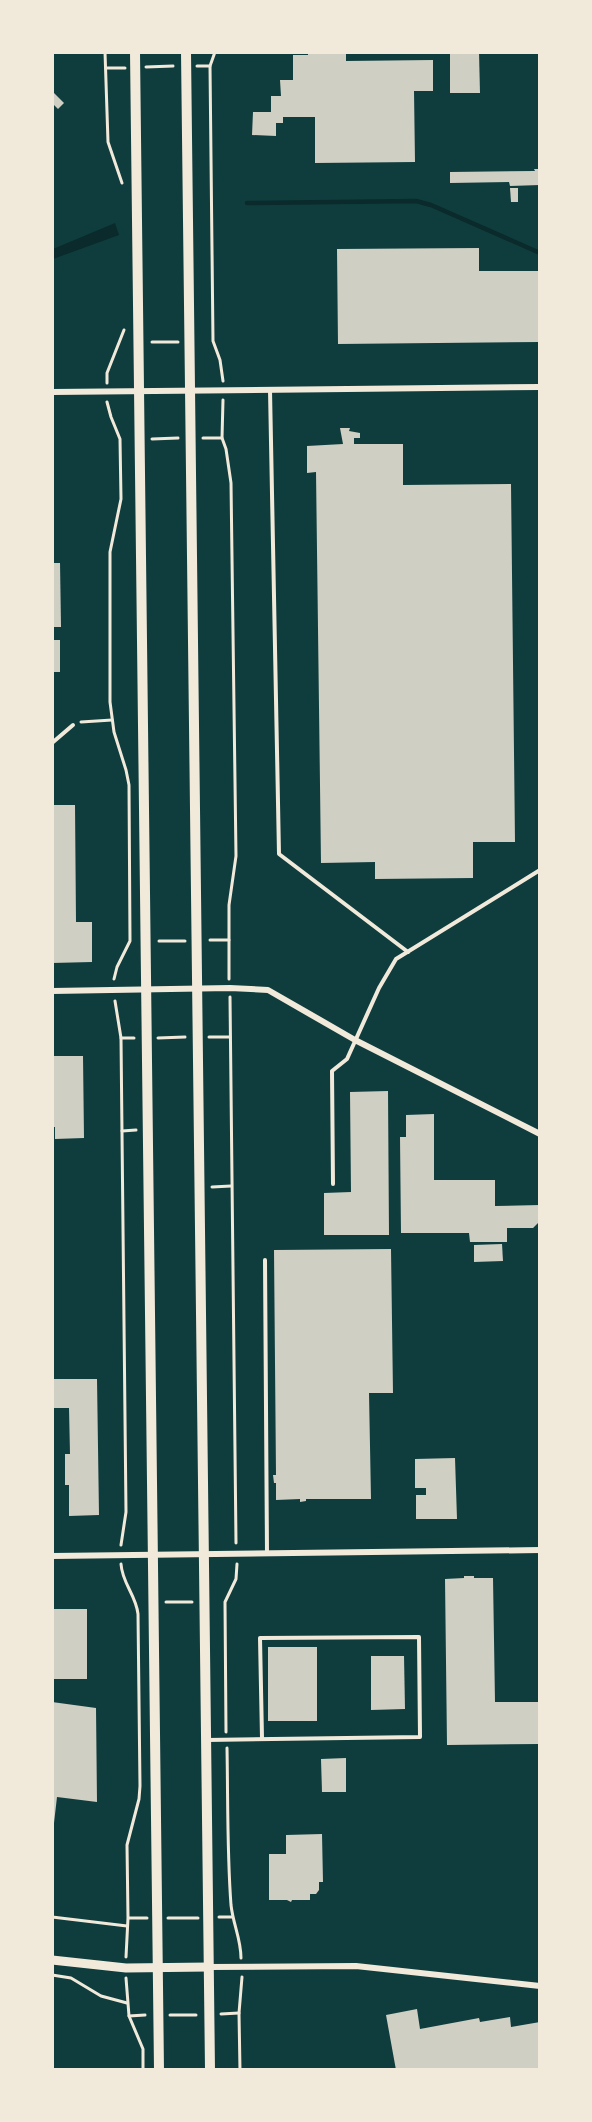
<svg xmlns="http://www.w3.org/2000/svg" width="592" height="2122" font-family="'Asap Condensed',sans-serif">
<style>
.water{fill:#0a2a2b}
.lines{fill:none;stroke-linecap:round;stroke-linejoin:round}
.stream{stroke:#0a2a2b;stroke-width:4.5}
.building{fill:#cfcfc3}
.path{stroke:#f1e9da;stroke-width:3}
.service{stroke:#f1e9da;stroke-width:4}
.minor{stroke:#f1e9da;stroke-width:6}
.tertiary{stroke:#f1e9da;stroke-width:9}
.secondary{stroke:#f1e9da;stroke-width:10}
</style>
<rect width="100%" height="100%" fill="#0f3d3e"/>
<!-- water -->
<path class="water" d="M 115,223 L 119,235 L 53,259 L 53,249 Z"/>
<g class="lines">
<!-- stream -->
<path class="stream" d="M 247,203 L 416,201 L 431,205 L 540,253"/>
</g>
<!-- building -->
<g class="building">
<path d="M 308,52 L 346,52 L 346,61 L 433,60 L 433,91 L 414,91 L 415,162 L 315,163 L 315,117 L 283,117 L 283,123 L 276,123 L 276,136 L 252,135 L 253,112 L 271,112 L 271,96 L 281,96 L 280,80 L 293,80 L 293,55 L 308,55 Z"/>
<path d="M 450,52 L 479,52 L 480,93 L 450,93 Z"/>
<path d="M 52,91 L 64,103 L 58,109 L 52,103 Z"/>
<path d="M 534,169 L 540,169 L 540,185 L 510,186 L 509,182 L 450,183 L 450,172 L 535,171 Z"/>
<path d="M 510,188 L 518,188 L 518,202 L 511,202 Z"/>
<path d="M 479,248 L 479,271 L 538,271 L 540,342 L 338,344 L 337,249 Z"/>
<path d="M 340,428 L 350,428 L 349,431 L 360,433 L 360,438 L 354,438 L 354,444 L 403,444 L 403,485 L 511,484 L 515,842 L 473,842 L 473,878 L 375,879 L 375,862 L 321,863 L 316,472 L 307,473 L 307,446 L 343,444 Z"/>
<path d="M 52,563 L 60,563 L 61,627 L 52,627 Z"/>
<rect x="52" y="640" width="8" height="32"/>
<path d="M 52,805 L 75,805 L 76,922 L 92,922 L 92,962 L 52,963 Z"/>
<path d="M 54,1056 L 83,1056 L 84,1138 L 55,1139 L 55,1127 L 52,1127 Z"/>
<path d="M 388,1091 L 389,1235 L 324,1235 L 324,1193 L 351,1192 L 350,1092 Z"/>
<path d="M 434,1114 L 434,1180 L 495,1180 L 495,1206 L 540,1205 L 540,1221 L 533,1228 L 507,1228 L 507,1242 L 470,1242 L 469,1233 L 401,1233 L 400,1137 L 406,1137 L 406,1115 Z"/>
<path d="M 502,1244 L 503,1261 L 474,1262 L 474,1245 Z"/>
<path d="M 391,1249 L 393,1393 L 369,1393 L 371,1499 L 306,1499 L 306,1501 L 300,1502 L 300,1499 L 276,1500 L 276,1483 L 274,1483 L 273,1475 L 276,1475 L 274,1250 Z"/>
<path d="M 52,1379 L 97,1379 L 99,1515 L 69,1516 L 69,1485 L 65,1485 L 65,1454 L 70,1454 L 69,1408 L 52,1408 Z"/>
<path d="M 455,1458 L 457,1519 L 416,1519 L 416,1495 L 426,1495 L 426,1488 L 415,1488 L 415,1459 Z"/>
<path d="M 464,1576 L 474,1576 L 474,1578 L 493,1578 L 495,1702 L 538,1702 L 539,1744 L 447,1745 L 445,1579 L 464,1578 Z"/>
<rect x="52" y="1609" width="35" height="70"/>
<rect x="268" y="1647" width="49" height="74"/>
<path d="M 371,1656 L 404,1656 L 405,1709 L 371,1710 Z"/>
<path d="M 52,1702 L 96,1708 L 97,1802 L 57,1797 L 54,1823 Z"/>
<path d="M 346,1758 L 346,1792 L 322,1792 L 321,1759 Z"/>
<path d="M 322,1834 L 323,1882 L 319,1882 L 319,1890 L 316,1894 L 310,1894 L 310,1900 L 292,1900 L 291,1902 L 287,1900 L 269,1900 L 269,1854 L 286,1854 L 286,1835 Z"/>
<path d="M 417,2009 L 420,2029 L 479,2018 L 480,2022 L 510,2017 L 511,2027 L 540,2022 L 540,2070 L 396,2070 L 386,2015 Z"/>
</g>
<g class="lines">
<!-- path -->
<g class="path">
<path d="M 105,52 L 108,142 L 122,183"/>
<path d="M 215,52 L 210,66 L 213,341 L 220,360 L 223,381"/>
<path d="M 197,66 L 210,66"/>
<path d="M 146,67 L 173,66"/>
<path d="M 106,68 L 125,68"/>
<path d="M 152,342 L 178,342"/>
<path d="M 107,383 L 107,373 L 124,330"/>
<path d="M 223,400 L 222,438 L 226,449 L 231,483 L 236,856 L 229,905 L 229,979"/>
<path d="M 107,402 L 111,417 L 120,439 L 121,499 L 110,552 L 110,702 L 114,732 L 126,770 L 129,785 L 130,941 L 117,967 L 114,979"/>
<path d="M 203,438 L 222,438"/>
<path d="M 152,439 L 178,438"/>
<path d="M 81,722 L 112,720"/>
<path d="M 210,940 L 229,940"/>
<path d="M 159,941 L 185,941"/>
<path d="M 230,997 L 236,1543"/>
<path d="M 115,1001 L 121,1038 L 126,1512 L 121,1545"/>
<path d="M 209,1037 L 230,1037"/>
<path d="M 121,1038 L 134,1038"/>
<path d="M 158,1038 L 185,1037"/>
<path d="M 122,1131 L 136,1130"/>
<path d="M 212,1187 L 231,1186"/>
<path d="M 121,1564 C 122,1583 136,1595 138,1614 L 140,1786 L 139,1799 L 127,1845 L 128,1918 L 126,1957"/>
<path d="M 166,1602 L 192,1602"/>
<path d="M 226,1732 L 225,1602 L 236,1579 L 237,1564"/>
<path d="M 227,1748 C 228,1800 227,1853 231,1905 C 233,1924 241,1939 241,1958"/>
<path d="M 52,1917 L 127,1926"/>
<path d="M 219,1917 L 232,1917"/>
<path d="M 129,1918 L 147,1918"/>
<path d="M 168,1918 L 198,1918"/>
<path d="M 52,1975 L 71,1978 L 101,1996 L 127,2003"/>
<path d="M 126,1978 L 129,2016 L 143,2049 L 143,2070"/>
<path d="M 221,2014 L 239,2013"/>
<path d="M 170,2015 L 196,2015"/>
<path d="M 129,2016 L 145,2015"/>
<path d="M 240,2070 L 239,2013 L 242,1977"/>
</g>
<!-- service -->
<g class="service">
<path d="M 270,390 L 279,854 L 408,952"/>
<path d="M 52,743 L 73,725"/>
<path d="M 333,1184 L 332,1071 L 347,1059 L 379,988 L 396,959 L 540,870"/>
<path d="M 265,1260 L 267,1553"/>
<path d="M 207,1740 L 420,1737 L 419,1637 L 260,1638 L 262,1738"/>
</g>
<!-- minor -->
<g class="minor">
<path d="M 52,392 L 540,387"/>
<path d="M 52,991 L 230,988 L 268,990 L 355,1040 L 540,1134"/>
<path d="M 52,1556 L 540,1550"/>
<path d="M 209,1967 L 356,1966 L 540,1986"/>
</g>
<!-- tertiary -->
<path class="tertiary" d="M 52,1960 L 126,1968 L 209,1967"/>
<!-- secondary -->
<g class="secondary">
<path d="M 135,52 L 159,2070"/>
<path d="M 186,52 L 210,2070"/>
</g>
</g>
<!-- border -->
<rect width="592" height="2122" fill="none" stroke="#f1e9da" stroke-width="108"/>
</svg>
